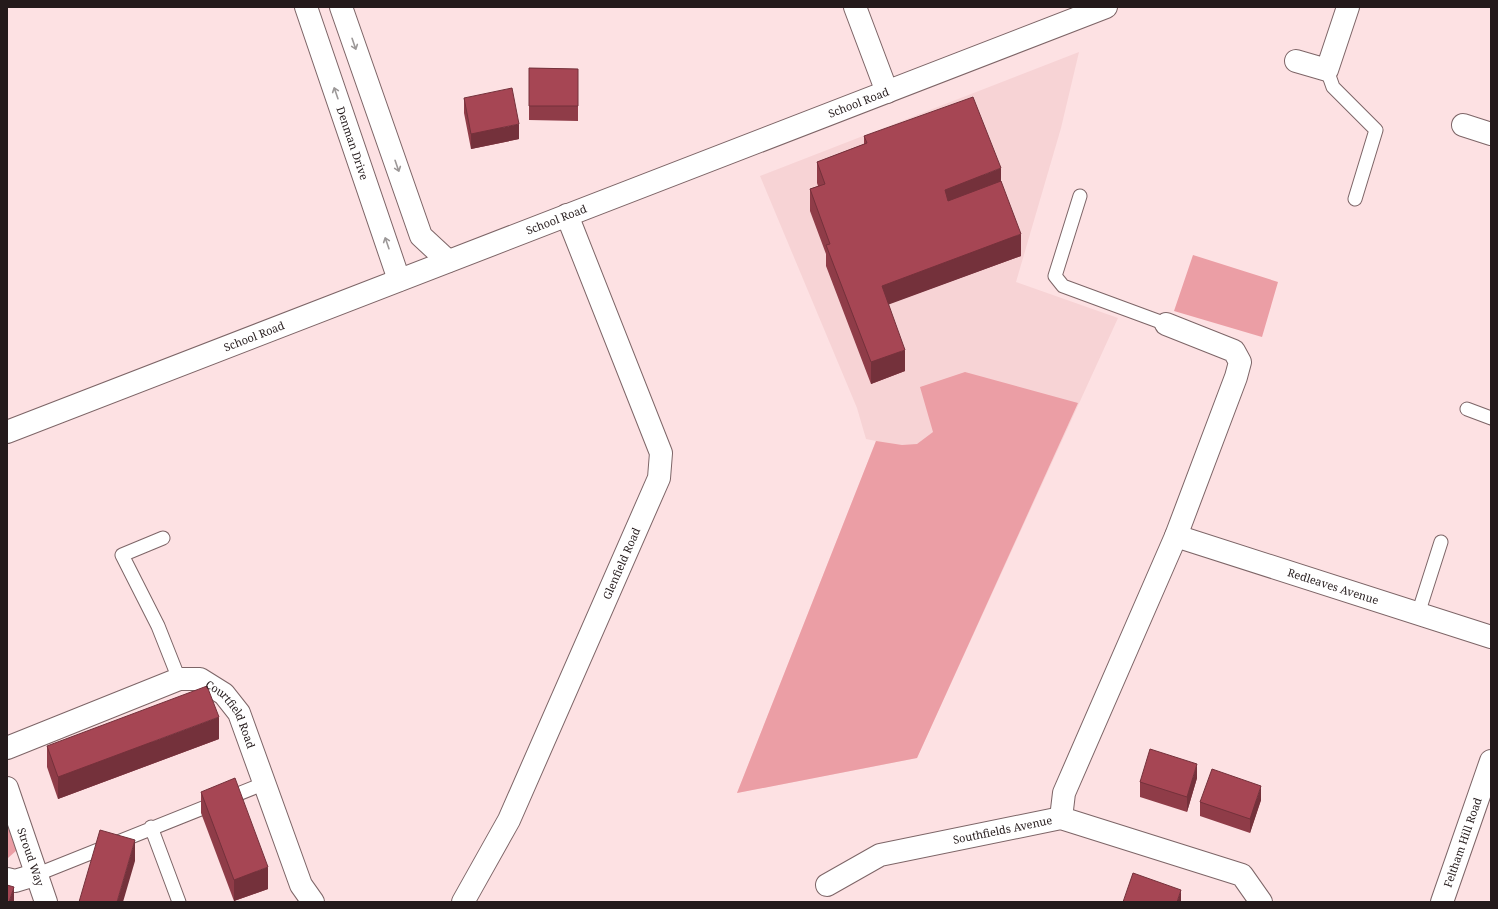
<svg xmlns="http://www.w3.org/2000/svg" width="1498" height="909" viewBox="0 0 1498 909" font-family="'Noto Serif',serif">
  <rect width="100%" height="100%" fill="#fde1e3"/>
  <path fill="#f7d3d5" d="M1079 52 1061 128 1016 282 1118 318 917 758 737 793 876 441 866 439 857 408 760 176Z"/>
  <path fill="#eb9ea5" d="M1193 255 1278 282 1262 337 1174 311Z
    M965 372 1078 403 917 758 737 793 876 441 902 445 917 444 933 432 920 387Z
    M7 822 17 850 8 858H7Z"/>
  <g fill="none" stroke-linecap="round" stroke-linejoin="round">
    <g stroke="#7d6567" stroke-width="15">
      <path id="service" d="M1327 70 1333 87 1376 130 1355 199
        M1080 196 1055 276 1063 286 1166 324
        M1467 409 1491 418
        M163 538 122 555 158 626 179 679
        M1418 614 1441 542
        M151 827 179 902
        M38 874 263 784"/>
    </g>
    <g stroke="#7d6567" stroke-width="24">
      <g id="minor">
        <path id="s1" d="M306 7 399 280"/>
        <path d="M341 7 421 236 448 261"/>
        <path d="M855 7 887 92"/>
        <path d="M1296 61 1327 70 1348 7"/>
        <path d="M1463 125 1491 134"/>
        <path id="s2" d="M1176 536 1491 637"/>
        <path id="s3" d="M7 748 179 679H200L224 694 239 713 301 885 313 902"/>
        <path id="s4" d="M7 788 46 902"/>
        <path d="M1061 818 1064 793 1176 536 1236 377 1240 362 1234 351 1166 324"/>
        <path d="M7 879 15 881 38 874"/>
        <path id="s5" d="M827 885 880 855 1061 818 1242 875 1261 902"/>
        <path id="s6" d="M463 902 509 820 659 478 661 453 567 215"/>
      </g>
    </g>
    <g stroke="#7d6567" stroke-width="24">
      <g id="tertiary">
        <path id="s7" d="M1442 902 1491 761"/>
      </g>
    </g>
    <g stroke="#7d6567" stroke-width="24">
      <g id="secondary">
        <path id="s8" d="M7 432 1106 7"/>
      </g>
    </g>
    <use href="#service" stroke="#fff" stroke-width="13"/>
    <use href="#minor" stroke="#fff" stroke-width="22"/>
    <use href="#tertiary" stroke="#fff" stroke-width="22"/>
    <use href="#secondary" stroke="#fff" stroke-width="22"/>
  </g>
  <path fill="#8f3c48" d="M529 68 578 69V121L529 120Z
    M464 98 519 139 471 149 464 113Z
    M864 136 1001 181 1021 256 888 304 905 371 871 384 826 266V254L810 211V189L818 186 817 183V162L864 144Z
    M219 739 58 799 47 767V746Z
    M1197 778 1187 812 1140 797V782Z
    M201 792 268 889 234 901 201 813Z
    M1261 800 1250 833 1200 816V802Z"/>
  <path fill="#74313b" d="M519 124V139L471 149V134Z
    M1001 168V189L945 212V190Z
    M1021 234V256L882 307V286Z
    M905 350V371L871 384V362Z
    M219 717V739L58 799V777Z
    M1197 764V778L1187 812V797Z
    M1261 786V800L1250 833V819Z
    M135 840V861L123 902H117Z
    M268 867V889L234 901V880Z
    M14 887V902H9Z
    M1181 890V902H1177Z"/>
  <path fill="#a64654" stroke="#74313b" d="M529 68 578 69V106H529Z
    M512 88 519 124 471 134 464 98Z
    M973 97 1001 168 945 190 948 201 1001 181 1021 234 882 286 905 350 871 362 826 245 830 244 810 189 825 184 817 162 867 143 864 136Z
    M207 686 219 717 58 777 47 746Z
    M1150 749 1197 764 1187 797 1140 782Z
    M1212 769 1261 786 1250 819 1200 802Z
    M235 778 268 867 234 880 201 792Z
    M100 830 135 840 117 902H79Z
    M1133 873 1181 890 1177 902H1123Z
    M7 885 14 887 9 902H7Z"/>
  <defs><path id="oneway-shaft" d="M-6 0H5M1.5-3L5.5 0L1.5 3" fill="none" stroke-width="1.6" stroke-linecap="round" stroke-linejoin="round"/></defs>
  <g stroke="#9c9898">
    <use href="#oneway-shaft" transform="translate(354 44) rotate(71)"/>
    <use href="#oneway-shaft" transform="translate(336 93) rotate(-109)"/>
    <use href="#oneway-shaft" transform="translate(397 166) rotate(71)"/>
    <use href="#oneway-shaft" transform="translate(387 243) rotate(-109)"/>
  </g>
  <g text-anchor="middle" stroke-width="4" stroke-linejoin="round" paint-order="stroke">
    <g font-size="11" fill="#241a1b" stroke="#fef3f4">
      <text dy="4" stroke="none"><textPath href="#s8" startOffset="913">School Road</textPath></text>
      <text dy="4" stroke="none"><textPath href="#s1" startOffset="144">Denman Drive</textPath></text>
      <text dy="4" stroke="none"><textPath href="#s8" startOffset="589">School Road</textPath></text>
      <text dy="4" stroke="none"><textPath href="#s8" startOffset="265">School Road</textPath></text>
      <text dy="4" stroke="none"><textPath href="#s6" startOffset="374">Glenfield Road</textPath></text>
      <text dy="4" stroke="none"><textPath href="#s2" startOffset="165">Redleaves Avenue</textPath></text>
      <text dy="4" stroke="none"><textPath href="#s3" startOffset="255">Courtfield Road</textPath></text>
      <text dy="4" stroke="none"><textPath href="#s5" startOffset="186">Southfields Avenue</textPath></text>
      <text dy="4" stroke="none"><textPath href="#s7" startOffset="63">Feltham Hill Road</textPath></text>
      <text dy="4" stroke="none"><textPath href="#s4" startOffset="73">Stroud Way</textPath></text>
    </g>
  </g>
  <rect width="1498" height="909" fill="none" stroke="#241a1b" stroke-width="16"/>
</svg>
